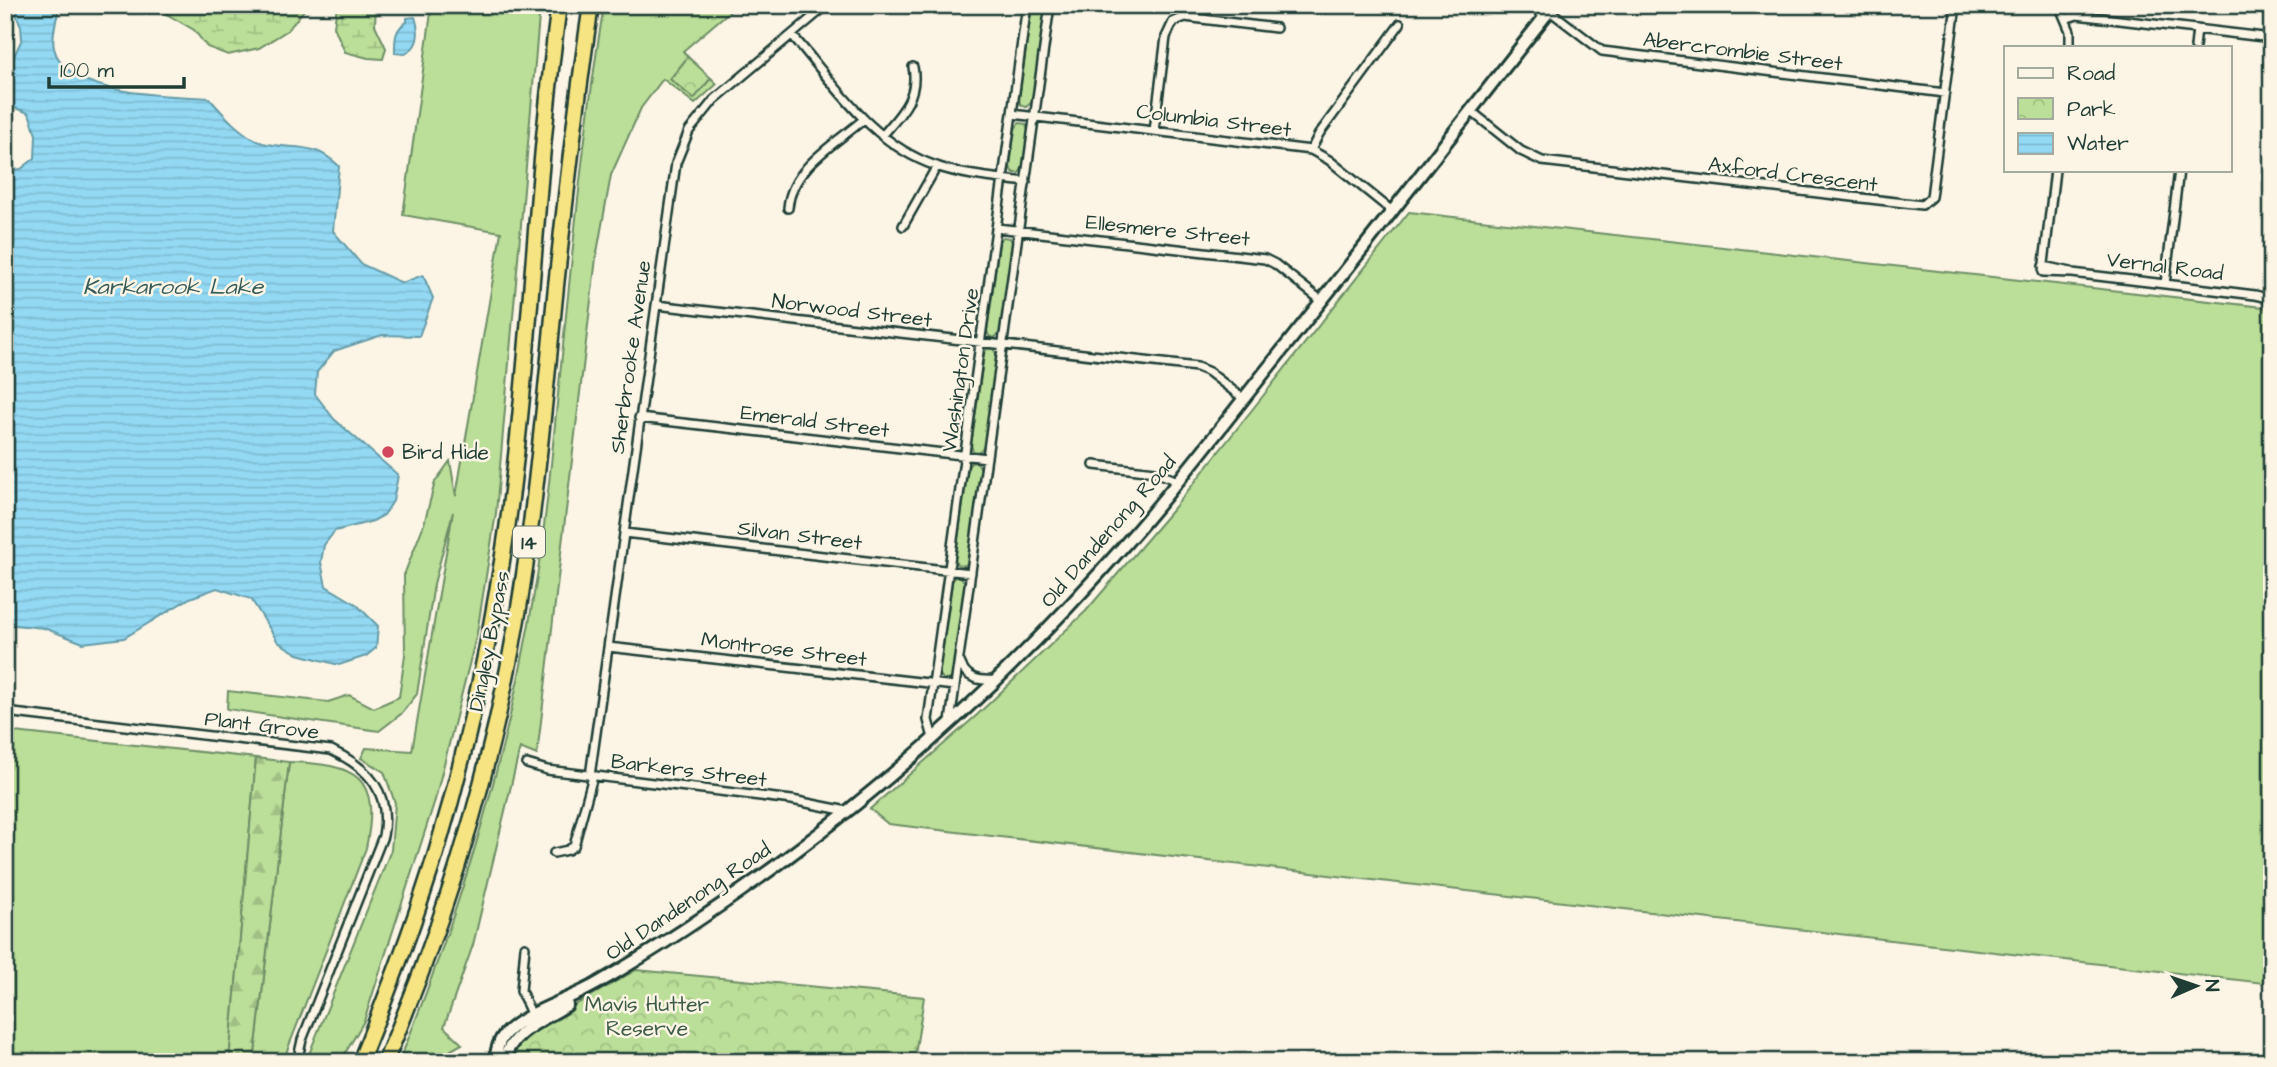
<svg xmlns="http://www.w3.org/2000/svg" width="2277" height="1067" viewBox="0 0 2277 1067" font-family="'Architects Daughter',sans-serif">
  <defs>
    <pattern id="forest-firs" width="22" height="20" patternUnits="userSpaceOnUse" patternTransform="scale(1.75)"><rect width="22" height="20" fill="#bbde98"/><path d="M5 1l3.5 6h-7zM16 11l3.5 6h-7z" fill="#a0bf84"/></pattern>
    <pattern id="wetland-marsh" width="20" height="14" patternUnits="userSpaceOnUse" patternTransform="scale(1.75)"><rect width="20" height="14" fill="#bbde98"/><path d="M1 5h8M5 5V1M11 12h8M15 12V8" fill="none" stroke="#a0bf84"/></pattern>
    <pattern id="park-crowns" width="20" height="18" patternUnits="userSpaceOnUse" patternTransform="scale(1.75)"><rect width="20" height="18" fill="#bbde98"/><path d="M2 6a3 3 0 1 1 6 0M12 15a3 3 0 1 1 6 0" fill="none" stroke="#a0bf84"/></pattern>
    <pattern id="water-rules" width="6" height="5" patternUnits="userSpaceOnUse" patternTransform="scale(1.75)"><rect width="6" height="5" fill="#93d9f4"/><path d="M0 2.5h6" fill="none" stroke="#7ebbd2"/></pattern>
  </defs>
  <rect width="100%" height="100%" fill="#fcf5e5"/>
  <filter id="ink" filterUnits="userSpaceOnUse"><feTurbulence type="fractalNoise" baseFrequency=".0143" numOctaves="2"/><feDisplacementMap in="SourceGraphic" scale="14" xChannelSelector="R" yChannelSelector="G"/><feConvolveMatrix kernelMatrix="1 2 1 2 8 2 1 2 1" color-interpolation-filters="sRGB"/></filter>
  <g filter="url(#ink)">
    <path fill="#bbde98" stroke="#6d8e66" stroke-width="2" d="M432 5H540L496 513 477 633 435 800 364 1021 340 1062H308V1057L315 1039 391 850 395 803 384 772 361 758 366 748 412 751 453 512 434 584 417 694 401 714 379 731 227 709 228 691 328 702 349 695 374 708 399 697 405 655 404 575 424 524 435 482 450 461 456 496 501 232 403 215Z
      M604 5H737L683 51 688 57 670 79 694 98 711 78 717 84 695 104 663 79 641 108 611 175 596 258 537 755 520 748 473 945 444 1027 462 1044 451 1050 456 1062H399C462 907 510 747 536 582 546 523 551 464 557 404 571 271 582 137 604 5Z
      M1032 5H1046L1032 102 1026 107 1020 104 1019 99Z
      M1019 123 1026 124C1031 135 1027 163 1019 173H1014L1011 170 1010 165 1015 129Z
      M1409 212 2272 308 2268 357 2272 363V984L888 824 870 809 977 715 1086 611 1174 508Z
      M1003 237 1010 238 1013 244 1000 333 994 338 989 336 987 331 999 242Z
      M987 349H993L997 355 984 447 978 452 973 451 971 445 984 354Z
      M977 462 981 469 969 559 967 564 962 566 957 565 955 559 968 467 971 463Z
      M960 576 966 584 953 673 951 679 944 680 939 674 952 582 955 577Z
      M5 731 256 758 230 1051 212 1062H5Z
      M289 762C357 764 381 776 366 848L285 1056V1062H254Z"/>
    <path fill="url(#forest-firs)" stroke="#6d8e66" stroke-width="2" d="M256 758 289 762 254 1062H231L230 1051Z"/>
    <path fill="url(#wetland-marsh)" stroke="#6d8e66" stroke-width="2" d="M156 5H308L288 30 259 48 228 55 207 47 194 30 165 13Z
      M337 5H376L375 25 386 48 383 59 368 58 345 52 334 27Z"/>
    <path fill="url(#park-crowns)" stroke="#6d8e66" stroke-width="2" d="M688 57 711 78 694 99 670 79Z
      M636 970 924 997 914 1062H515L518 1038Z"/>
    <path fill="url(#water-rules)" stroke="#659ba7" stroke-width="2" d="M12 5H60C57 17 51 36 54 48 65 97 169 95 209 98 222 113 243 137 263 143 294 151 312 140 339 166L333 231 361 264 402 283 423 275 433 298 419 336 382 335 334 351 317 372 315 394 334 419 398 475 393 501 384 515 373 521 335 531 324 545 321 562 326 586 356 604 378 626 376 648 366 656 339 665 298 654 278 642 251 599 217 588 190 598 124 638 83 643 44 628 5 624V171L21 169 35 158 36 135 29 113 15 108 8 102 5 75 22 39 21 26Z
      M415 17C420 32 420 46 405 54L395 53C395 40 394 29 407 22V18Z"/>
    <g fill="none" stroke-linecap="round" stroke-linejoin="round">
      <g stroke="#1f3d34" stroke-width="12">
        <path id="street" d="M1530 5 1545 17
          M2059 5 2070 31V47
          M1550 11 1602 51 1945 93
          M2065 19 2077 15 2272 38
          M792 35C835 84 871 144 936 166 965 176 996 178 1026 182
          M2195 47 2197 29
          M1471 111 1521 151 1542 161 1922 205 1931 197 1956 5
          M1012 114 1311 150 1329 160 1392 211
          M1154 131 1166 37 1173 22 1185 17 1276 28
          M882 136C900 115 919 97 913 67
          M1311 150 1319 134 1400 24
          M2055 170 2043 272 2072 273 2165 284 2255 295 2272 299
          M788 208C791 168 835 144 863 120
          M903 226 937 166
          M997 228 1265 259 1275 264 1322 301
          M2043 266 2071 272
          M2165 284 2179 170
          M656 305 1197 367 1209 372 1244 399
          M639 418 987 458
          M1094 465 1155 472 1178 481
          M624 533 971 573
          M608 647 955 686
          M960 662C966 679 979 681 995 680
          M5 712 331 750C369 768 391 792 383 836L302 1040 297 1062
          M950 722 1050 5
          M933 738 928 720 1027 5
          M527 764 547 770 792 800 847 811
          M590 776 676 163 689 131 714 100 827 5
          M554 853 568 850 574 846 593 776
          M525 947 521 991 532 1016"/>
      </g>
      <g stroke="#1f3d34" stroke-width="16">
        <path id="secondary" d="M495 1062C496 1052 498 1041 505 1034 525 1012 572 999 598 983 664 945 727 902 788 857 912 765 1026 658 1128 541 1180 482 1227 419 1276 358 1370 241 1461 122 1554 5
          M504 1062C509 1032 544 1020 567 1005"/>
      </g>
      <g stroke="#1f3d34" stroke-width="19">
        <path id="highway" d="M360 1062C388 993 414 924 436 853 468 747 491 638 507 529 531 356 535 179 559 5
          M385 1062C453 904 503 731 526 561 539 470 547 377 556 286 566 192 577 98 591 5"/>
      </g>
      <use href="#street" stroke="#fcf5e5" stroke-width="7"/>
      <use href="#secondary" stroke="#fcf5e5" stroke-width="10"/>
      <use href="#highway" stroke="#f6e381" stroke-width="14"/>
    </g>
  </g>
  <circle fill="#d1495b" stroke="#fcf5e5" stroke-width="2.5" cx="388" cy="452" r="7"/>
  <g text-anchor="middle" stroke-width="5" stroke-linejoin="round" paint-order="stroke">
    <rect fill="#fcf5e5" stroke="#617469" stroke-width="2" x="513" y="526.5" width="32" height="31" rx="5"/>
    <g font-size="19" font-weight="bold" fill="#1f3d34">
      <text x="529" y="549">14</text>
    </g>
    <g font-size="21" fill="#1f3d34" stroke="#fcf5e5">
      <text transform="translate(1743 51) rotate(7)" y="7">Abercrombie Street</text>
      <text transform="translate(1214 120) rotate(7)" y="7">Columbia Street</text>
      <text transform="translate(1793 174) rotate(7)" y="7">Axford Crescent</text>
      <text transform="translate(1168 230) rotate(6)" y="7">Ellesmere Street</text>
      <text transform="translate(2165 266) rotate(7)" y="7">Vernal Road</text>
      <text transform="translate(852 310) rotate(7)" y="7">Norwood Street</text>
      <text transform="translate(630 357) rotate(-82)" y="7">Sherbrooke Avenue</text>
      <text transform="translate(960 370) rotate(-82)" y="7">Washington Drive</text>
      <text transform="translate(815 421) rotate(7)" y="7">Emerald Street</text>
      <text transform="translate(1108 531) rotate(-49)" y="7">Old Dandenong Road</text>
      <text transform="translate(800 535) rotate(7)" y="7">Silvan Street</text>
      <text transform="translate(489 641) rotate(-79)" y="7">Dingley Bypass</text>
      <text transform="translate(784 649) rotate(7)" y="7">Montrose Street</text>
      <text transform="translate(262 725) rotate(7)" y="7">Plant Grove</text>
      <text transform="translate(689 770) rotate(7)" y="7">Barkers Street</text>
      <text transform="translate(688 901) rotate(-34)" y="7">Old Dandenong Road</text>
    </g>
    <g font-size="21" fill="#1f3d34" stroke="#fcf5e5" text-anchor="start">
      <text x="402" y="459">Bird Hide</text>
    </g>
    <g font-size="21" fill="#3e5d48" stroke="#fcf5e5">
      <text x="647" y="1011">Mavis Hutter<tspan x="647" dy="24">Reserve</tspan></text>
    </g>
    <g font-size="23" font-style="italic" fill="#365c5a" stroke="#fcf5e5">
      <text x="173" y="294">Karkarook Lake</text>
    </g>
  </g>
  <rect width="2277" height="1067" fill="none" stroke="#fcf5e5" stroke-width="28"/>
  <rect x="14" y="14" width="2249" height="1039" fill="none" stroke="#1f3d34" stroke-width="2.5" filter="url(#ink)"/>
  <rect x="2004" y="46" width="228" height="126" fill="#fcf5e5" stroke="#a4ab9e" stroke-width="2"/>
  <rect x="2018" y="68" width="35" height="10" fill="#fcf5e5" stroke="#a4ab9e" stroke-width="2"/>
  <text x="2067" y="80" font-size="21" fill="#1f3d34">Road</text>
  <rect x="2018" y="98" width="35" height="21" fill="url(#park-crowns)" stroke="#a4ab9e" stroke-width="2"/>
  <text x="2067" y="116" font-size="21" fill="#1f3d34">Park</text>
  <rect x="2018" y="133" width="35" height="21" fill="url(#water-rules)" stroke="#a4ab9e" stroke-width="2"/>
  <text x="2067" y="150" font-size="21" fill="#1f3d34">Water</text>
  <g transform="translate(2196 986) rotate(88)" stroke="#fcf5e5" stroke-width="5" paint-order="stroke">
  <path d="M0-5L12 26L0 18L-12 26Z" fill="#1f3d34"/>
  <text y="-10" font-size="19" font-weight="bold" text-anchor="middle" fill="#1f3d34">N</text>
  </g>
  <path d="M49 77v10h135v-10" fill="none" stroke="#1f3d34" stroke-width="3.5"/>
  <text x="60" y="77" font-size="21" fill="#1f3d34" stroke="#fcf5e5" stroke-width="5" paint-order="stroke">100 m</text>
</svg>
